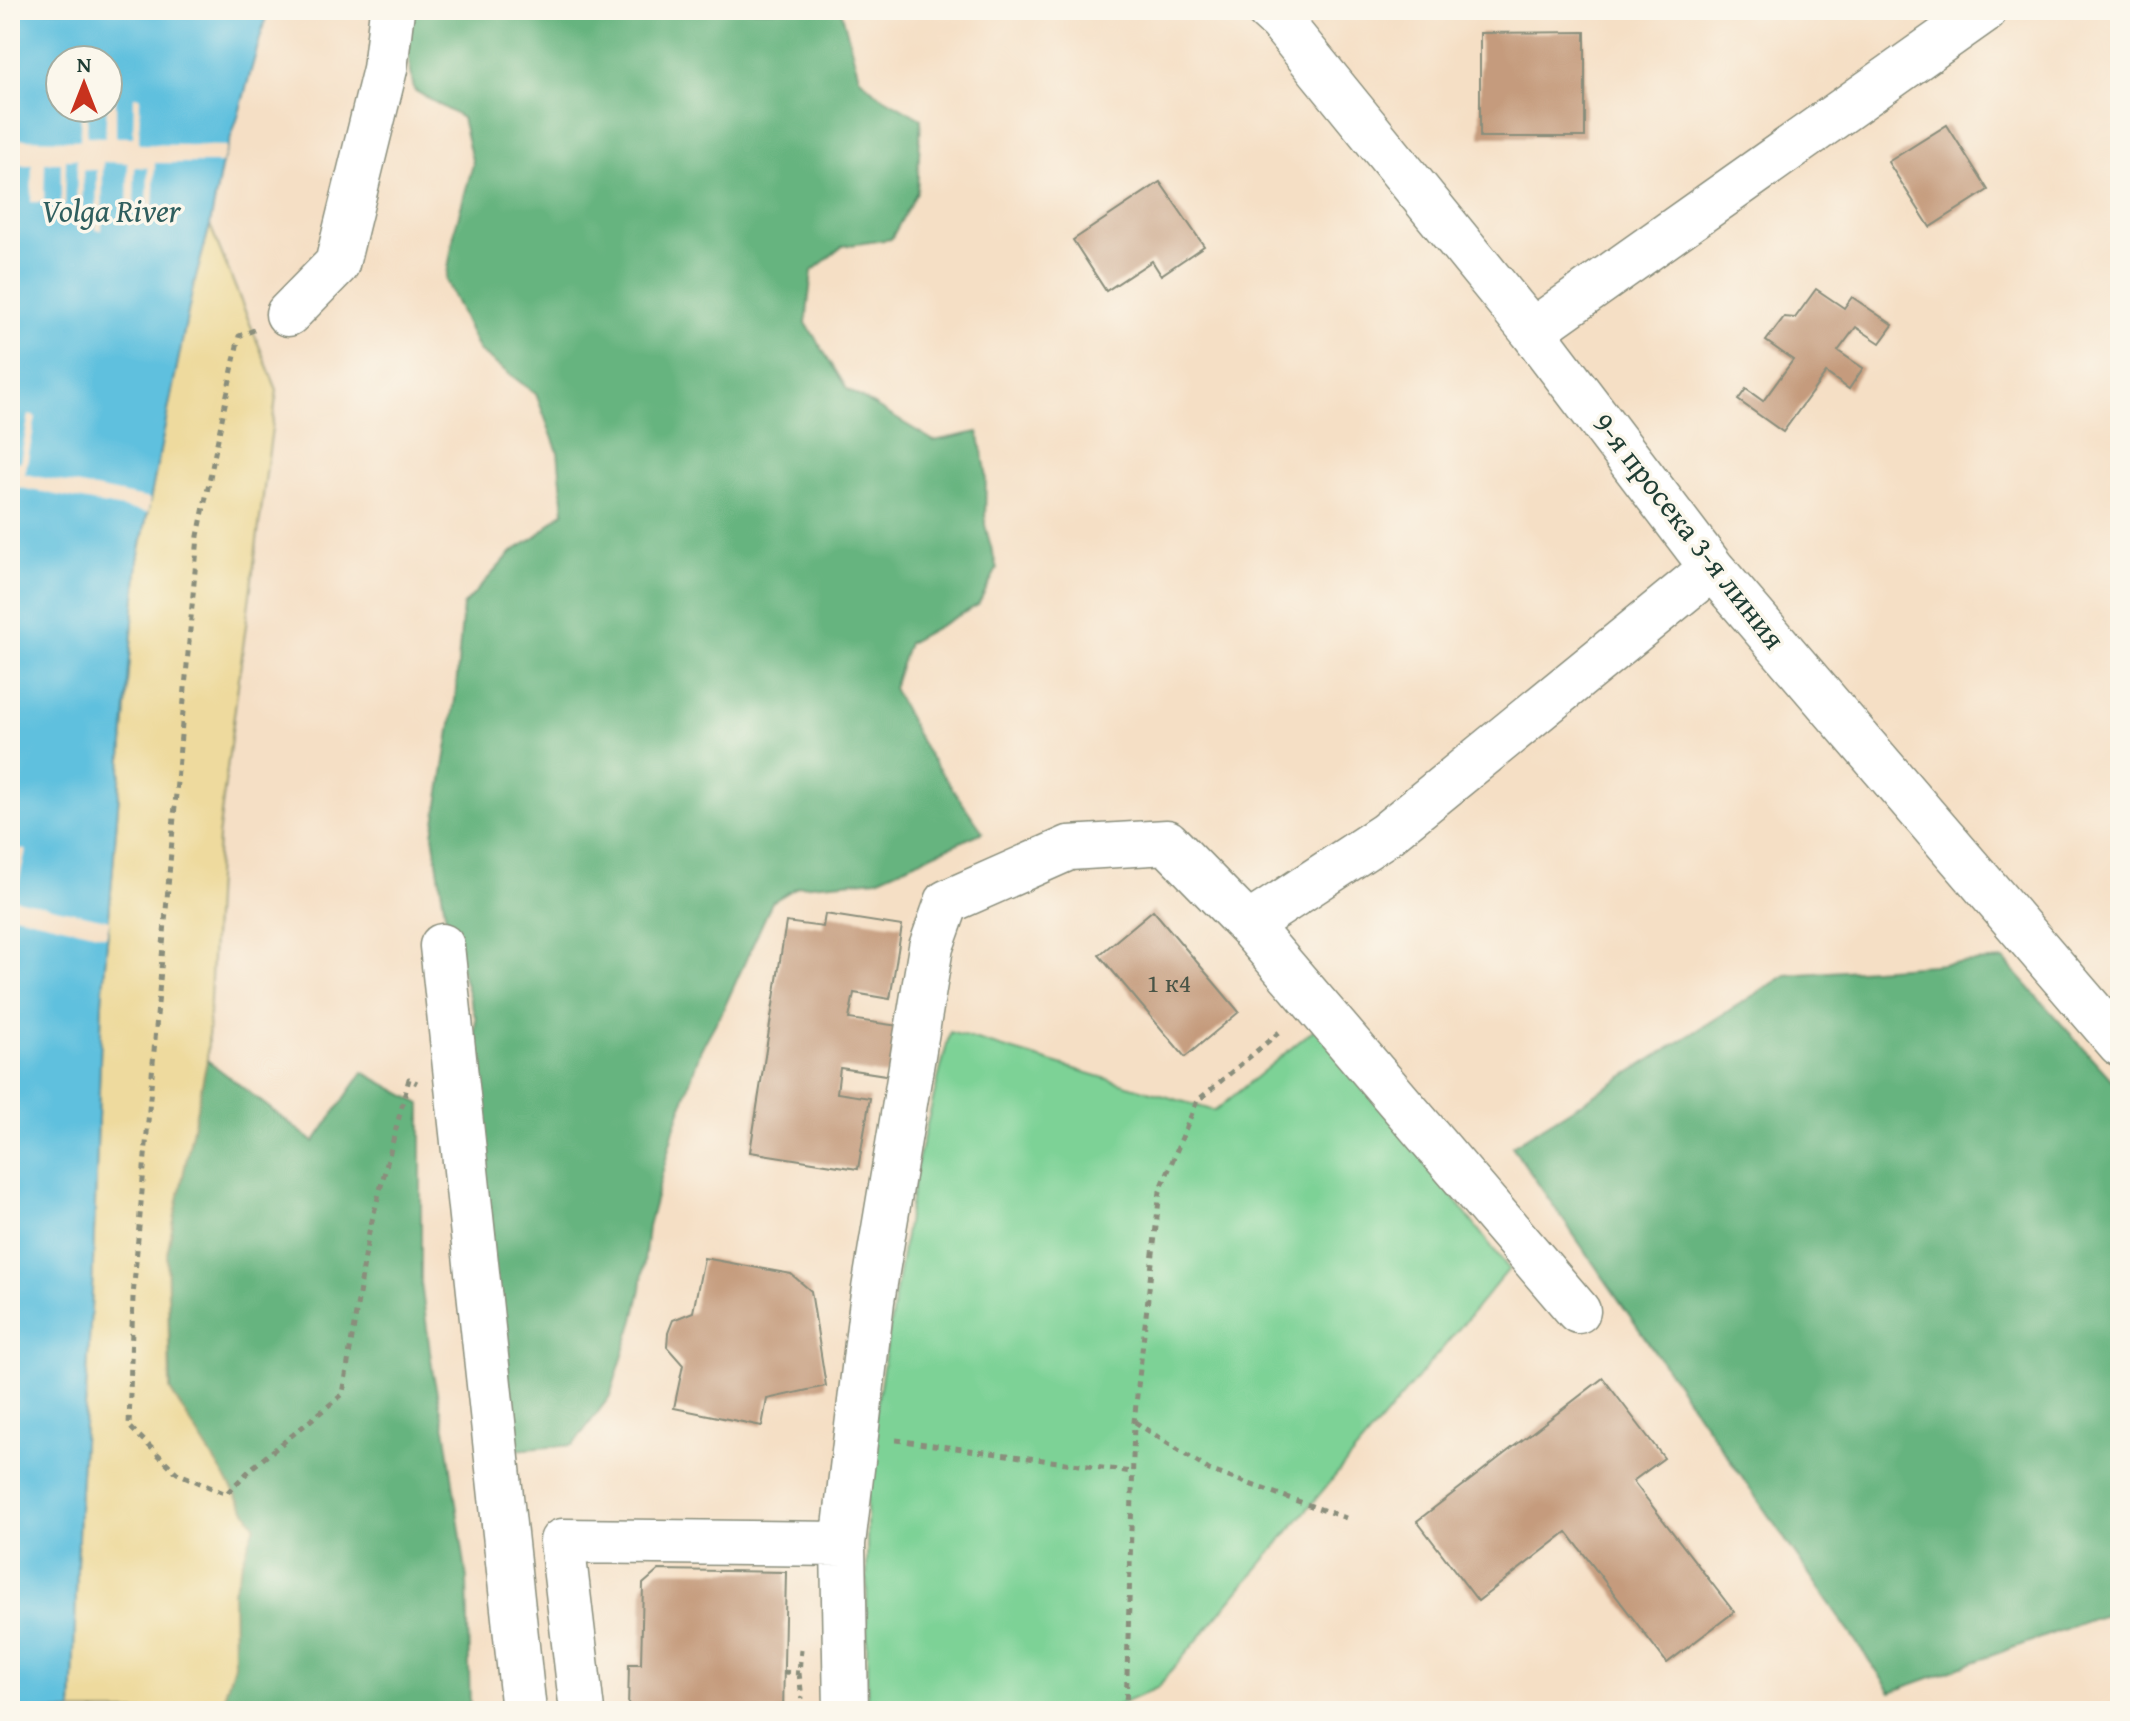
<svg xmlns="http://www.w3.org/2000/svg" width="2130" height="1721" viewBox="0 0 2130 1721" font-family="'Gentium Book Plus',serif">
  <rect width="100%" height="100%" fill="#fbf7ec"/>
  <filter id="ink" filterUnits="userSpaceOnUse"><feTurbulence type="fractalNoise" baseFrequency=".0125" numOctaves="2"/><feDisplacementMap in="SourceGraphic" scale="16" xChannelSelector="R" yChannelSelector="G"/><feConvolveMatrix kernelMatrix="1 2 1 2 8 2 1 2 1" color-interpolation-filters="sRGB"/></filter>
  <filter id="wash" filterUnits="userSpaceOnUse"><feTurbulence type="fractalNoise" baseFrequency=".006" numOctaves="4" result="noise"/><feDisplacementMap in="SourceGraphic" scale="32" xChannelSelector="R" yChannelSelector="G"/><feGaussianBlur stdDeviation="1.8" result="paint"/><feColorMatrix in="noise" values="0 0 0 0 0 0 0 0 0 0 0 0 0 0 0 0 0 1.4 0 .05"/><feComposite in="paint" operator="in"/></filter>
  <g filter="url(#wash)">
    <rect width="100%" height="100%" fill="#f5dfc5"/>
    <path fill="#7dd296" stroke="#4e8865" stroke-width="2" d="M1318 1026 1509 1269 1157 1688 1105 1711H867V1464L917 1164 950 1032 1215 1111Z"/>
    <path fill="#66b47f" stroke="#42785a" stroke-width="2" d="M418 10H841L859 77 876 93 921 119 917 192 891 239 843 246 812 271 806 323 847 389 934 441 978 432 986 470 985 525 997 569 978 605 908 643 893 688 924 748 983 832 877 879 799 886 772 902 724 1008 701 1049 674 1129 648 1227 641 1289 634 1320 610 1396 573 1445 514 1450 470 1082 476 1019 446 919 433 835 455 700 463 606 512 552 536 537 564 511 558 452 536 394 479 351 446 280 455 229 473 164 462 118 414 90 403 26Z
      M2004 960 2120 1089V1611L2095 1618 1891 1692 1512 1146 1786 975Z
      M207 1060 314 1142 363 1072 421 1104V1283L433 1374 446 1434 467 1579 470 1711H220L234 1664 233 1591 241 1565 171 1390 167 1253Z"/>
    <path fill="#eeda9e" stroke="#868c69" stroke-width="2" d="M210 225 277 390 218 837 207 1060 167 1253 170 1390 255 1525 233 1591 234 1664 220 1711H72L79 1509 92 1292 102 1003 138 560 192 292Z"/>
    <path fill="#5fc0de" stroke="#3f7e89" stroke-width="2" fill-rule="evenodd" d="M10 10H268L238 117 222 163 210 225 192 292 138 560 102 1003 92 1292 79 1509 72 1711H10ZM60 60H108V108H60Z"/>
    <path fill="#f5dfc5" d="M108 87H116V137H133L134 96 140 97 139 144 227 146 222 163H155L153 210H147L148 168 135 167 134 211H127L128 163 103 162 102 230H96L97 170H83L82 228H76L77 159H66L65 205H61V163H45L44 202H31L32 165H17L16 198H11L13 139 80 140 81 108H88L87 136 105 137Z
      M29 415 36 417 25 474 150 499 148 513 10 486V460L20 462Z
      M19 848 26 850 15 899 110 920 106 936 14 915 10 932V889Z"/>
    <g id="blocks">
      <path fill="#c59b7d" d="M1585 32V137H1480V33Z
        M1947 125 1988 190 1930 227 1888 162Z
        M1160 182 1204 246 1161 275 1152 261 1106 291 1073 240Z
        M1816 289 1844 308 1852 297 1893 325 1880 343 1856 327 1838 351 1863 368 1849 389 1826 373 1783 432 1738 400 1746 389 1763 401 1793 360 1766 341 1784 317 1795 318Z
        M1153 910 1239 1012 1185 1057 1099 955Z
        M825 914 902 926 890 999 854 993 849 1019 899 1026 892 1076 840 1068 837 1093 870 1098 858 1169 750 1152 786 922 823 927Z
        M704 1258 791 1274 811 1291 826 1386 767 1399 762 1426 674 1408 683 1365 667 1347 668 1333 673 1320 693 1312Z
        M1603 1378 1664 1458 1633 1481 1734 1612 1667 1663 1567 1532 1478 1601 1417 1521Z
        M659 1570 786 1572 783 1711H628L629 1664H641L643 1584Z"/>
    </g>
  </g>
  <g filter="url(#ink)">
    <use href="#blocks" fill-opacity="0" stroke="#8a8e7c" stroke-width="2"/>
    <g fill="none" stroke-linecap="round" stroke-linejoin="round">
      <g stroke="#8a8e7c" stroke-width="47">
        <path id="minor" d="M1268 10 1280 21 1532 331 1712 568 2120 1044
          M288 314 337 264 385 69 392 10
          M1532 331 1985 10
          M1248 925 1385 835 1712 568
          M442 946 524 1711
          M582 1711 562 1541 843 1544
          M846 1711 843 1544 872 1301 931 947 947 902 1069 848 1167 842 1248 925 1578 1311"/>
      </g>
      <path stroke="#8a8e7c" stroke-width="5" stroke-dasharray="6 6" stroke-linecap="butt" d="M254 330 239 336 198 536 133 1297 129 1426 177 1473 226 1494 253 1467 343 1394 369 1232 409 1079 417 1083
        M1135 1422 1209 1470 1346 1518
        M896 1440 1132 1472
        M801 1649 799 1673 802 1699
        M783 1672 799 1673
        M1126 1711 1134 1422 1160 1191 1197 1101 1283 1029"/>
      <use href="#minor" stroke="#fff" stroke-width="44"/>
    </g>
  </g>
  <g text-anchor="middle" stroke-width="7" stroke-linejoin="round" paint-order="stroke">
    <g font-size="26" fill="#485446">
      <text x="1169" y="992">1 к4</text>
    </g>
    <g font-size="30" fill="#1f3d34" stroke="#fbf7ec">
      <text transform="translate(1689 531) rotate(52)" y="10">9-я просека 3-я линия</text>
    </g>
    <g font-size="32" font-style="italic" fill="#2f5e5e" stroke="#fbf7ec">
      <text x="111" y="222">Volga River</text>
    </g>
  </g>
  <rect width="2130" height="1721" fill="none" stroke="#fbf7ec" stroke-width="40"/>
  <g transform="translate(84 84)"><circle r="38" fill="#fbf7ec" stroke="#a3ada2" stroke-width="2"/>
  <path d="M0-6L14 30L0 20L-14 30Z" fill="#c8321e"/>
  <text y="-12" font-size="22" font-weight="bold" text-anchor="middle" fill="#1f3d34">N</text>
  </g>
</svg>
